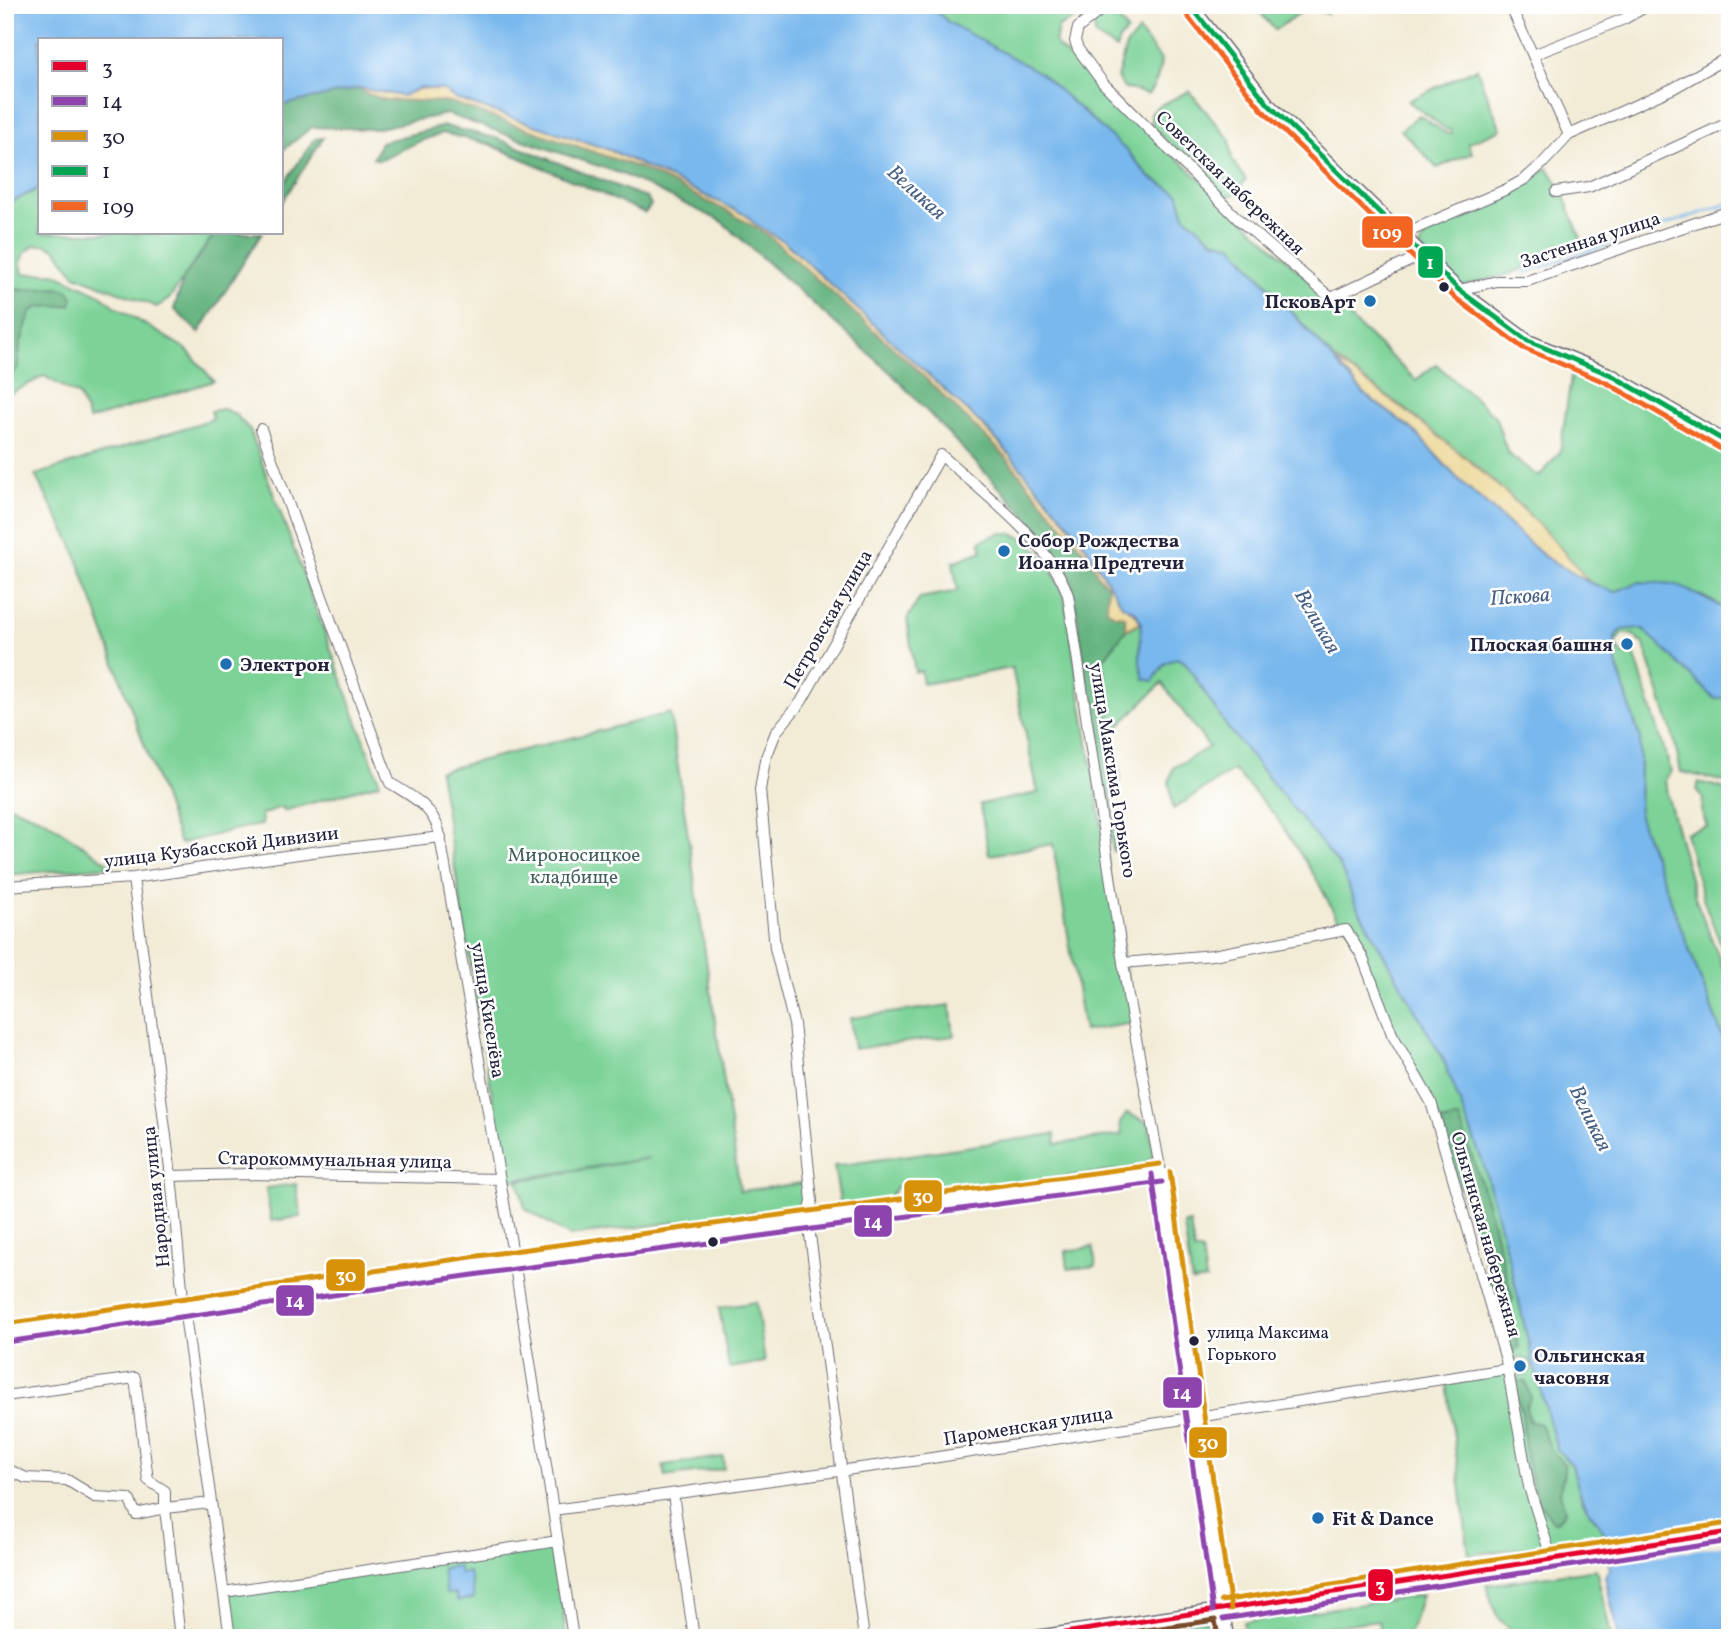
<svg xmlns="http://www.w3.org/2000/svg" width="1735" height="1643" viewBox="0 0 1735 1643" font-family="Vollkorn,serif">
  <rect width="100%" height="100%" fill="#fff"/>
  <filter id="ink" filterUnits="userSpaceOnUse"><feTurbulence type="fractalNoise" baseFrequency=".0143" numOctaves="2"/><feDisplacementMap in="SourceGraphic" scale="14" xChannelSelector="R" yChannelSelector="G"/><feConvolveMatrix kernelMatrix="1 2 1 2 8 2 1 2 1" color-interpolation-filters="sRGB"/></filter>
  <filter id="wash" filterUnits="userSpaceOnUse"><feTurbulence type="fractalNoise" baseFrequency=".00686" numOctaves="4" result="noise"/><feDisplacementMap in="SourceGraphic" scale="28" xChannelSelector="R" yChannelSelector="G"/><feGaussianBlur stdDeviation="1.57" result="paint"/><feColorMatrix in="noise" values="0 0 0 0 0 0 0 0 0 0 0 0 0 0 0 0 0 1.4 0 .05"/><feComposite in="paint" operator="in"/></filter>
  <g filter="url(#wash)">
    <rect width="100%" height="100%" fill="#f2ebd6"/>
    <path fill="#7cd297" stroke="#4f7a69" stroke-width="2" d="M929 5H1098L1099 7 1058 27 1055 44 1416 380 1436 364 1495 416 1508 454 1539 477 1560 452 1573 364C1632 389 1678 417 1730 454V611L1702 596 1640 582 1615 592 1590 583 1524 509 1505 492 1404 408 1334 359 1232 245 1213 240 1184 215 1179 194 1150 177 1128 152 948 22Z
      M1259 5H1329L1327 14 1310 6 1275 30 1256 8Z
      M1112 10 1127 31 1119 40 1116 49 1095 36 1094 22Z
      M1139 31 1161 60C1160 73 1157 84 1148 94L1124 88 1117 78 1126 46Z
      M1477 68 1485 91 1501 129 1468 143 1472 153 1437 168 1401 130 1419 115 1447 134 1452 133 1450 129 1447 130 1408 101Z
      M1189 91 1230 140 1232 160 1246 180 1233 195 1226 196 1152 127 1151 114 1157 107Z
      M1548 168 1561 189 1584 246 1509 274 1460 287 1419 247 1431 226 1495 202Z
      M40 188V233H215L169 299 157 307 75 275 56 249 47 245H34L25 253 21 263 23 274 54 273 99 294 119 309 186 349 214 381 89 420 79 396 44 376 5 396V205Z
      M223 409 234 413 250 430 380 783 284 811 283 807 272 810 271 812 261 814 262 825 241 828 180 844 72 544 35 475 213 419 211 411Z
      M1000 533C1035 532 1051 568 1064 595L1134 1023 1084 1031 1053 844 989 855 980 804 1038 793 1012 668 923 684 921 671 915 672 907 619 920 598 958 591 953 562 982 551 980 541Z
      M1141 622 1140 663 1153 680 1165 663 1177 657 1185 662 1227 727 1340 866 1355 903 1444 1061 1484 1166 1515 1284 1532 1358 1557 1449 1572 1465 1582 1500 1607 1537 1469 1555 1447 1383 1507 1374 1517 1377 1526 1375 1532 1368 1530 1361 1523 1358 1509 1360 1511 1320 1508 1306 1513 1299 1483 1189 1459 1119 1441 1122 1395 1033 1349 929 1337 918 1316 878 1274 814 1234 770 1173 809 1169 782 1173 768 1209 747 1162 683 1119 726 1113 727 1102 661 1126 630Z
      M1626 628 1643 629 1719 696 1726 697 1730 703V783L1681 772 1674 739 1643 642H1639C1635 634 1629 632 1621 635L1616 642 1615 636 1621 630Z
      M1615 646 1624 655 1634 653 1671 771 1665 780 1667 794 1696 900 1730 985V1057L1639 817 1640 739 1616 662Z
      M670 713 740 1191 804 1183 803 1206 569 1236 525 1208 518 1181 650 1158 506 1181 439 771Z
      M1699 782 1730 790V968L1703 899 1685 833 1707 826 1702 812 1703 799 1696 790Z
      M5 804 45 820 113 866 5 875Z
      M950 1005 954 1036 854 1049 850 1018Z
      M1127 1113 1149 1123 1154 1155 1142 1167 926 1196 913 1185 896 1187 888 1201 841 1207 834 1166 1055 1134 1056 1144 1122 1135 1120 1123Z
      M296 1184 301 1217 271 1221 266 1188Z
      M1190 1223 1194 1251H1202L1206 1280 1192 1282 1184 1224Z
      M1093 1247 1096 1266 1068 1269 1066 1251Z
      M756 1302 765 1362 729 1368 719 1308Z
      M723 1457 724 1469 665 1477 663 1465Z
      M556 1543 566 1638H234L229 1593Z
      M1596 1569 1612 1638H1518L1497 1616 1486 1585Z
      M1422 1595 1408 1638H1381L1378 1620 1246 1638 1243 1622Z
      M1198 1619 1214 1624 1216 1638 1077 1636Z"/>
    <path fill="#65b480" stroke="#446b5e" stroke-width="2" d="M360 88 366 93 387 100 450 102 640 168 727 211 768 235 909 362 1004 455 1091 560 1098 576 1108 586V601L1125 616 1126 630 1102 661 1121 780 1111 794 1118 849 1113 851 1072 583 1061 559 1043 534 892 374 721 221 622 174 447 114 373 129 312 127 282 151V105Z
      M444 126 496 138 647 198 651 205 645 213 489 144 443 133 420 141 379 160 373 158 381 142Z
      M323 138 282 202V186L315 139Z
      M215 233H262L199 333 174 309 184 277Z
      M58 288 67 290 73 297 71 305 39 307 31 311 20 345 18 368 5 380V290Z
      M1459 1118 1483 1189 1513 1299 1508 1306 1519 1347 1508 1355 1482 1252 1452 1166 1441 1122Z
      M1517 1381H1525L1531 1398 1526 1407 1529 1421 1540 1424 1552 1452 1564 1464V1472L1560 1492 1565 1512 1557 1521 1552 1520 1537 1499 1526 1459 1522 1412 1517 1401 1514 1384Z"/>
    <path fill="#eeda9e" stroke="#887e6c" stroke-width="2" d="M360 88 402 96 420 88 443 90 456 99 610 150 747 215 754 223 786 243C905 354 1037 458 1120 600 1126 610 1134 609 1141 622L1126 630 1125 616 1114 615 1107 609 1108 586 1098 576 1091 560 1004 455 909 362 768 235 727 211 640 168 450 102 386 100 366 93Z
      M1334 359C1426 424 1520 493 1590 583L1545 557 1456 477 1412 429 1365 395Z"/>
    <path fill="#79b8ed" stroke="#4e6d94" stroke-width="2" d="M5 5H929L948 22 1040 73 1128 152 1149 177 1179 194 1184 215 1213 240 1232 245 1365 395 1412 429 1456 477 1545 557 1590 583 1615 592 1639 582 1675 584 1730 611V703L1725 697 1715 699 1643 629C1630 629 1624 626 1615 636L1616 663 1640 739 1639 817 1730 1057V1638H1619L1605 1576 1610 1570 1607 1537 1582 1499 1572 1465 1557 1449 1532 1358 1515 1284 1484 1166 1444 1061 1355 903 1340 866 1227 727 1185 662 1177 658 1165 663 1153 681 1144 679 1140 663 1141 623 1136 612 1122 605 1081 538 990 432 786 243 754 223 746 215 610 150 456 99 443 90 420 88 402 96 360 88 282 105V40H40V188L5 205Z
      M458 1566 460 1574 469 1572 474 1599 457 1601 455 1593 446 1594 442 1568Z"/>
    <path fill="#f2ebd6" d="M1730 1521V1544L1606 1564 1603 1539Z"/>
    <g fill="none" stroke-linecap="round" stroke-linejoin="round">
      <path stroke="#79b8ed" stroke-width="2.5" d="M1524 273 1730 203"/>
    </g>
  </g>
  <g filter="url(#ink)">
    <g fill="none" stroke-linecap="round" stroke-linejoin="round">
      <g stroke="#6b6871" stroke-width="12">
        <path id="minor" d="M1107 5 1078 28 1075 41 1078 49 1103 83 1238 219 1331 298 1422 255
          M1510 5 1569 135
          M1533 55 1624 19 1649 5
          M1556 192 1589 187 1730 122
          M1401 235 1507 189 1525 179 1542 164 1569 135 1674 88 1730 56
          M1459 290 1497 281H1527L1730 211
          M261 429 390 783C411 796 432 806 439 831L514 1260 573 1638
          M133 878 171 1176 184 1308 230 1638
          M5 886 133 878 312 852 441 837
          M1123 963 1213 955 1346 930 1362 956 1392 1034 1431 1102 1506 1360 1529 1487 1553 1563
          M171 1176 248 1174 499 1179
          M5 1396 135 1378 148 1480 165 1491V1508L136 1514 129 1499 95 1497 67 1480 26 1478 5 1468
          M673 1494 694 1638
          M553 1510 919 1460 1507 1369
          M224 1592 558 1541
          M180 1638 165 1508 211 1503
          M864 1638 808 1220 812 1201 794 1024 775 948 760 790 765 760 776 732 801 702 941 455C981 491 1051 543 1068 595L1128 996 1161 1173"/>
      </g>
      <g stroke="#6b6871" stroke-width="15">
        <path id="major" d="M1190 5 1268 104 1459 290 1528 341 1611 375 1730 444
          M5 1333 514 1260 1161 1173 1227 1638
          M1029 1638 1487 1571"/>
      </g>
      <use href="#minor" stroke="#fff" stroke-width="10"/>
      <use href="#major" stroke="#fff" stroke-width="12"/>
      <g stroke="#6b6871" stroke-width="15" stroke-linecap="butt">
        <path id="major-bridge" d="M1487 1571 1730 1532"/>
      </g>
      <use href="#major-bridge" stroke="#fff" stroke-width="12"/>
      <g stroke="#fff" stroke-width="10">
        <path id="bus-1" d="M1031 1638 1730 1532"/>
      </g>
      <g stroke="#fff" stroke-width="10">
        <path id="bus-2" d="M1152 1174 1213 1611
          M6 1342 515 1269 1162 1182
          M1223 1619 1730 1541"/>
      </g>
      <g stroke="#fff" stroke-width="10">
        <path id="bus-3" d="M1170 1172 1231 1609
          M5 1324 513 1251 1160 1164
          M1221 1601 1729 1523"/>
      </g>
      <g stroke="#fff" stroke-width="10">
        <path id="bus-4" d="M1190 5 1268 104 1459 290 1528 341 1611 375 1730 444"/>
      </g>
      <g stroke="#fff" stroke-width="10">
        <path id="bus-5" d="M1183 10 1262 110 1454 297 1523 348 1607 383 1726 452"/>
      </g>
      <g stroke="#fff" stroke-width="10">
        <path id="bus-6" d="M1092 1638 1215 1620 1218 1638"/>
      </g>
      <use href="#bus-1" stroke="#e4002b" stroke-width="5"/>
      <use href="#bus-2" stroke="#8e44ad" stroke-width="5"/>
      <use href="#bus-3" stroke="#d79209" stroke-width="5"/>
      <use href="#bus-4" stroke="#00a651" stroke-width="5"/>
      <use href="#bus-5" stroke="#f26522" stroke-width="5"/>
      <use href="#bus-6" stroke="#7a4b2a" stroke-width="5"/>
    </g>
  </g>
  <g fill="#22223b" stroke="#fff" stroke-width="2.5">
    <circle cx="1444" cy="287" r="6"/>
    <circle cx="713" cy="1242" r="6"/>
    <circle cx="1194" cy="1341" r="6"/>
  </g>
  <g fill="#1f6fb2" stroke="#fff" stroke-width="2.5">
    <circle cx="1370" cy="301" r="7"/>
    <circle cx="1004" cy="551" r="7"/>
    <circle cx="1627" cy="644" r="7"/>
    <circle cx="226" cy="664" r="7"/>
    <circle cx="1520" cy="1366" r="7"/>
    <circle cx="1318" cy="1518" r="7"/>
  </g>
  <g text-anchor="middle" stroke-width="5" stroke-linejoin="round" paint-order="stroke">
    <g font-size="17" fill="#22223b" stroke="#fff" text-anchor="start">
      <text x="1207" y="1338">улица Максима<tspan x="1207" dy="22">Горького</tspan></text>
    </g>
    <g font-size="19" fill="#22223b" stroke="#fff">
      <text transform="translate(1231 182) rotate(44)" y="7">Советская набережная</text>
      <text transform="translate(1590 239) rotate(-18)" y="7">Застенная улица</text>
      <text transform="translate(827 619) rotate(-60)" y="7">Петровская улица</text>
      <text transform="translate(1114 770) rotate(81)" y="7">улица Максима Горького</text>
      <text transform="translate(221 846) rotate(-7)" y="7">улица Кузбасской Дивизии</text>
      <text transform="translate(489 1010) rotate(81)" y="7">улица Киселёва</text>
      <text transform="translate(335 1159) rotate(1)" y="7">Старокоммунальная улица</text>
      <text transform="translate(155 1197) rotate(-96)" y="7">Народная улица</text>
      <text transform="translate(1487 1234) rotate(74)" y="7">Ольгинская набережная</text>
      <text transform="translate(1028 1425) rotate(-9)" y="7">Пароменская улица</text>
    </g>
    <g font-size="19" font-weight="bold" fill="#22223b" stroke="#fff" text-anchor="start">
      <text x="1356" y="308" text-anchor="end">ПсковАрт</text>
      <text x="1018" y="547">Собор Рождества<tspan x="1018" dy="22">Иоанна Предтечи</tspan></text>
      <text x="1613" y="651" text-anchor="end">Плоская башня</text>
      <text x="240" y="671">Электрон</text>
      <text x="1534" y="1362">Ольгинская<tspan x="1534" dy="22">часовня</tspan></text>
      <text x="1332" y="1525">Fit &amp; Dance</text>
    </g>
    <g font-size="19" fill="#42605b" stroke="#fff">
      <text x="574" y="861">Мироносицкое<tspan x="574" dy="22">кладбище</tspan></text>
    </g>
    <g font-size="21" font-style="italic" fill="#455e82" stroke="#fff">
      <text transform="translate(917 192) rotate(42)" y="7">Великая</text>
      <text transform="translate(1520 596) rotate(-4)" y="7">Пскова</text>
      <text transform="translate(1318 621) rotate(60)" y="7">Великая</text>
      <text transform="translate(1591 1118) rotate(64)" y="7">Великая</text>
    </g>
  </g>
  <g stroke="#fff" stroke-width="2.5">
    <rect x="1361" y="215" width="53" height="34" rx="7" fill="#f26522"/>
    <rect x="1417" y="245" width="27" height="34" rx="7" fill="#00a651"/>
    <rect x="903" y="1179" width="40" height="34" rx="7" fill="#d79209"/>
    <rect x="853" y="1204" width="40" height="34" rx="7" fill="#8e44ad"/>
    <rect x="325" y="1258" width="41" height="34" rx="7" fill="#d79209"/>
    <rect x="275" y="1284" width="40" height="33" rx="7" fill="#8e44ad"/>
    <rect x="1162" y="1376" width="41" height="33" rx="7" fill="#8e44ad"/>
    <rect x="1188" y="1426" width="40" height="33" rx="7" fill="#d79209"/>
    <rect x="1367" y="1568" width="27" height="34" rx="7" fill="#e4002b"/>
  </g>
  <g font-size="19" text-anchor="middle" font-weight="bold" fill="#fff">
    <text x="1387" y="239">109</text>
    <text x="1430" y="269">1</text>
    <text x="923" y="1203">30</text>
    <text x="873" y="1228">14</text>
    <text x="346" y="1282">30</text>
    <text x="295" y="1307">14</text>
    <text x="1182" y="1399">14</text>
    <text x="1208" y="1449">30</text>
    <text x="1380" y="1592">3</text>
  </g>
  <rect width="1735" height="1643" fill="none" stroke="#fff" stroke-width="28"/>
  <rect x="38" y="38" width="245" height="196" fill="#ffffff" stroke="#a7a7b1" stroke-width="2"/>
  <rect x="52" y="61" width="35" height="10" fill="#e4002b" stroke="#a7a7b1" stroke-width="2"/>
  <text x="102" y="74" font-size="21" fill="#22223b">3</text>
  <rect x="52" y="96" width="35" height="10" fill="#8e44ad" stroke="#a7a7b1" stroke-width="2"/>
  <text x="102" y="108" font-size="21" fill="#22223b">14</text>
  <rect x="52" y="131" width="35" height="10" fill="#d79209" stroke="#a7a7b1" stroke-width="2"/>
  <text x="102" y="144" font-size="21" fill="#22223b">30</text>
  <rect x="52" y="166" width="35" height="10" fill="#00a651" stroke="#a7a7b1" stroke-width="2"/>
  <text x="102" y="178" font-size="21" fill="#22223b">1</text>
  <rect x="52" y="201" width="35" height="10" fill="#f26522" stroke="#a7a7b1" stroke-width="2"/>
  <text x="102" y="214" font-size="21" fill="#22223b">109</text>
</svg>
